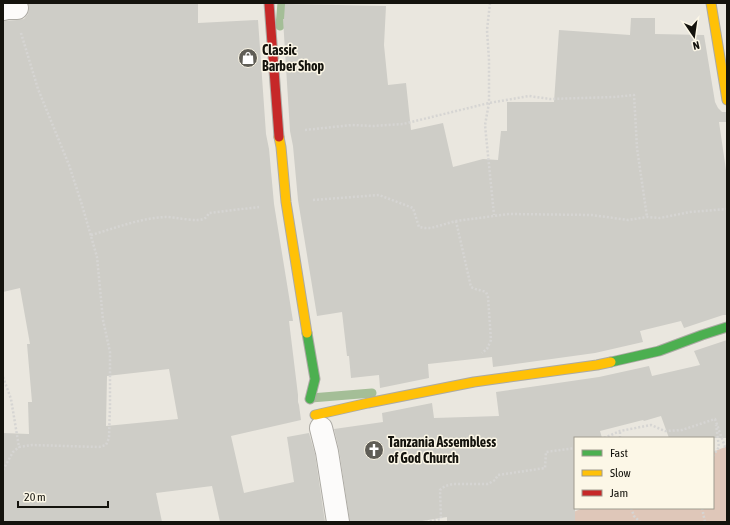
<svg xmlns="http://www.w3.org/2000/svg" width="730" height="525" viewBox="0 0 730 525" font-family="'Asap Condensed',sans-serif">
  <rect width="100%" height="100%" fill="#eae7df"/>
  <path fill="#dfc7b9" d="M727 445V522H550L583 508H713V452L725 447Z"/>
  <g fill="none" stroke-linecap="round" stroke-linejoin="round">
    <path stroke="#a4be97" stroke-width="9" d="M280 26 282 3
      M311 398 372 393"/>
  </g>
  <path fill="#cecdc7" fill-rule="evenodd" d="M28 3H198V23L258 20 266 134 269 149 274 204 293 321H289L298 395V402L299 405 301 420 231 436 244 493 294 482 287 437 309 433 315 454 325 522H220L212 486 156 493 162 522H3V433L29 434 28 402H32L27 344H30L20 288 3 292V21L17 20 24 19 28 14 29 8ZM169 369 178 419 106 426 107 376Z
    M285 4 386 6 384 45 388 85 406 83 411 130 443 123 453 167 483 159 498 160 501 131H507V102H554L559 30 630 35 631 18H655V34L704 35 715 102 718 108 722 112H727V122H719L727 177V315H723L684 328 681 321 640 331 643 342 595 353 493 367 492 357 428 364 429 378 380 388 379 375 351 378 349 356H347L342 312 317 316 298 200 293 146 290 131 283 19H284Z
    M727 340V438H669L661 416 644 421 643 420 600 431 602 438H575V522H447V517L416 522H350L339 450 334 429 383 422 382 413 432 403 434 418 499 416 496 392 599 377 649 366 652 376 700 365 694 351Z"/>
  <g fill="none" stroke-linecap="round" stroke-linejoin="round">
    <g stroke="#acaaa4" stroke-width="24">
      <path id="street" d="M3 9 7 8H17
        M321 428 327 452 338 522"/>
    </g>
    <g stroke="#acaaa4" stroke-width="11">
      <path id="fast" d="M307 333 315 379 310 399
        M611 362 659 351 702 335 727 327"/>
    </g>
    <g stroke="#acaaa4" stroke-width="11">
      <path id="slow" d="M711 3 727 100
        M279 137 281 147 286 202 307 333
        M315 415 368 403 474 382 597 365 611 362"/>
    </g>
    <g stroke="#acaaa4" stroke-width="11">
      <path id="jam" d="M269 3 279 137"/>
    </g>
    <path stroke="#d6d5d3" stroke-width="2.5" stroke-dasharray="2 2" stroke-linecap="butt" d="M490 3 487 30 489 60V103L485 125 494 215
      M305 130 352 125 373 126 403 124 489 103 529 96 550 99 614 97 634 95 637 148 647 217
      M313 200 379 195 413 208 419 227 425 228H431L456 221 509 214 592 215 628 220 647 217 660 218 690 212 727 209
      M456 221 471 287C476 290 481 290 486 292L488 297 491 340 487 349 482 353
      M91 235C116 228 140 218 166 217 175 217 199 223 205 218 207 217 208 215 209 213L259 207
      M3 377 11 399 19 447 32 445 99 447 106 445 109 438 110 406V352L103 320 97 257 82 205 69 165 38 89 21 33
      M604 438 620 431 651 425 665 431 682 430 715 419 725 447H727
      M620 438V431
      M713 456 719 447 716 425
      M3 470 13 452 19 447
      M631 508 634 516 640 522
      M702 508 705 522
      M426 522 441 519 440 490 445 486 453 484H488L495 480 498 475 545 468 546 452 575 448"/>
    <use href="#street" stroke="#fcfbfa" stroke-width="22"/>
    <use href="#fast" stroke="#4caf50" stroke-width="9"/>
    <use href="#slow" stroke="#ffc107" stroke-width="9"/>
    <use href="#jam" stroke="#c62828" stroke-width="9"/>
  </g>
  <defs>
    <g id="shop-disc" transform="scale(1)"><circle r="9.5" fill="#5f5d56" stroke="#fcf7e7"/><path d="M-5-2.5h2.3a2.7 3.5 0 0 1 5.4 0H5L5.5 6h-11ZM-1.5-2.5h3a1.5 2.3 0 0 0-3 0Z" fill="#fff"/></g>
    <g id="church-disc" transform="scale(1)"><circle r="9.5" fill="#5f5d56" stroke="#fcf7e7"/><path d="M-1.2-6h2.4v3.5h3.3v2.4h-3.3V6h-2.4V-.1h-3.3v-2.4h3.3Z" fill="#fff"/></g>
  </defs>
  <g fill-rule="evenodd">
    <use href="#shop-disc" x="248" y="58"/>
    <use href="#church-disc" x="374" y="450"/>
  </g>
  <g text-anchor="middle" stroke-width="3" stroke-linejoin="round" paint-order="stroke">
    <g font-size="14" font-weight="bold" fill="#14130d" stroke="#fcf7e7" text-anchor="start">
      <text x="262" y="55">Classic<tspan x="262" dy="16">Barber Shop</tspan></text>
      <text x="388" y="447">Tanzania Assembless<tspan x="388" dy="16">of God Church</tspan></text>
    </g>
  </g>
  <rect width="730" height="525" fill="none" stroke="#14130d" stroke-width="8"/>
  <rect x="574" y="437" width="140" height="72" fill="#fcf7e7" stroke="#9f9c90"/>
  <rect x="582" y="450" width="20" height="6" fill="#4caf50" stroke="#9f9c90"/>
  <text x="610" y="457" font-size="12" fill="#14130d">Fast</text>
  <rect x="582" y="470" width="20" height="6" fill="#ffc107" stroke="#9f9c90"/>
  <text x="610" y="477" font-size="12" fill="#14130d">Slow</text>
  <rect x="582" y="490" width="20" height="6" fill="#c62828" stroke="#9f9c90"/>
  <text x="610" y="497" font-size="12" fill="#14130d">Jam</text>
  <g transform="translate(694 36) rotate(167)" stroke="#fcf7e7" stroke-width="3" paint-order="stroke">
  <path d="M0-3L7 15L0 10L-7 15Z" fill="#14130d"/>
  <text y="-6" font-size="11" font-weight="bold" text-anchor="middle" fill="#14130d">N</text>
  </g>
  <path d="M18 501v6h90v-6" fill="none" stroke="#14130d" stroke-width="2"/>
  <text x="24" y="501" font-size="12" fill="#14130d" stroke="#fcf7e7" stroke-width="3" paint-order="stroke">20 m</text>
</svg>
